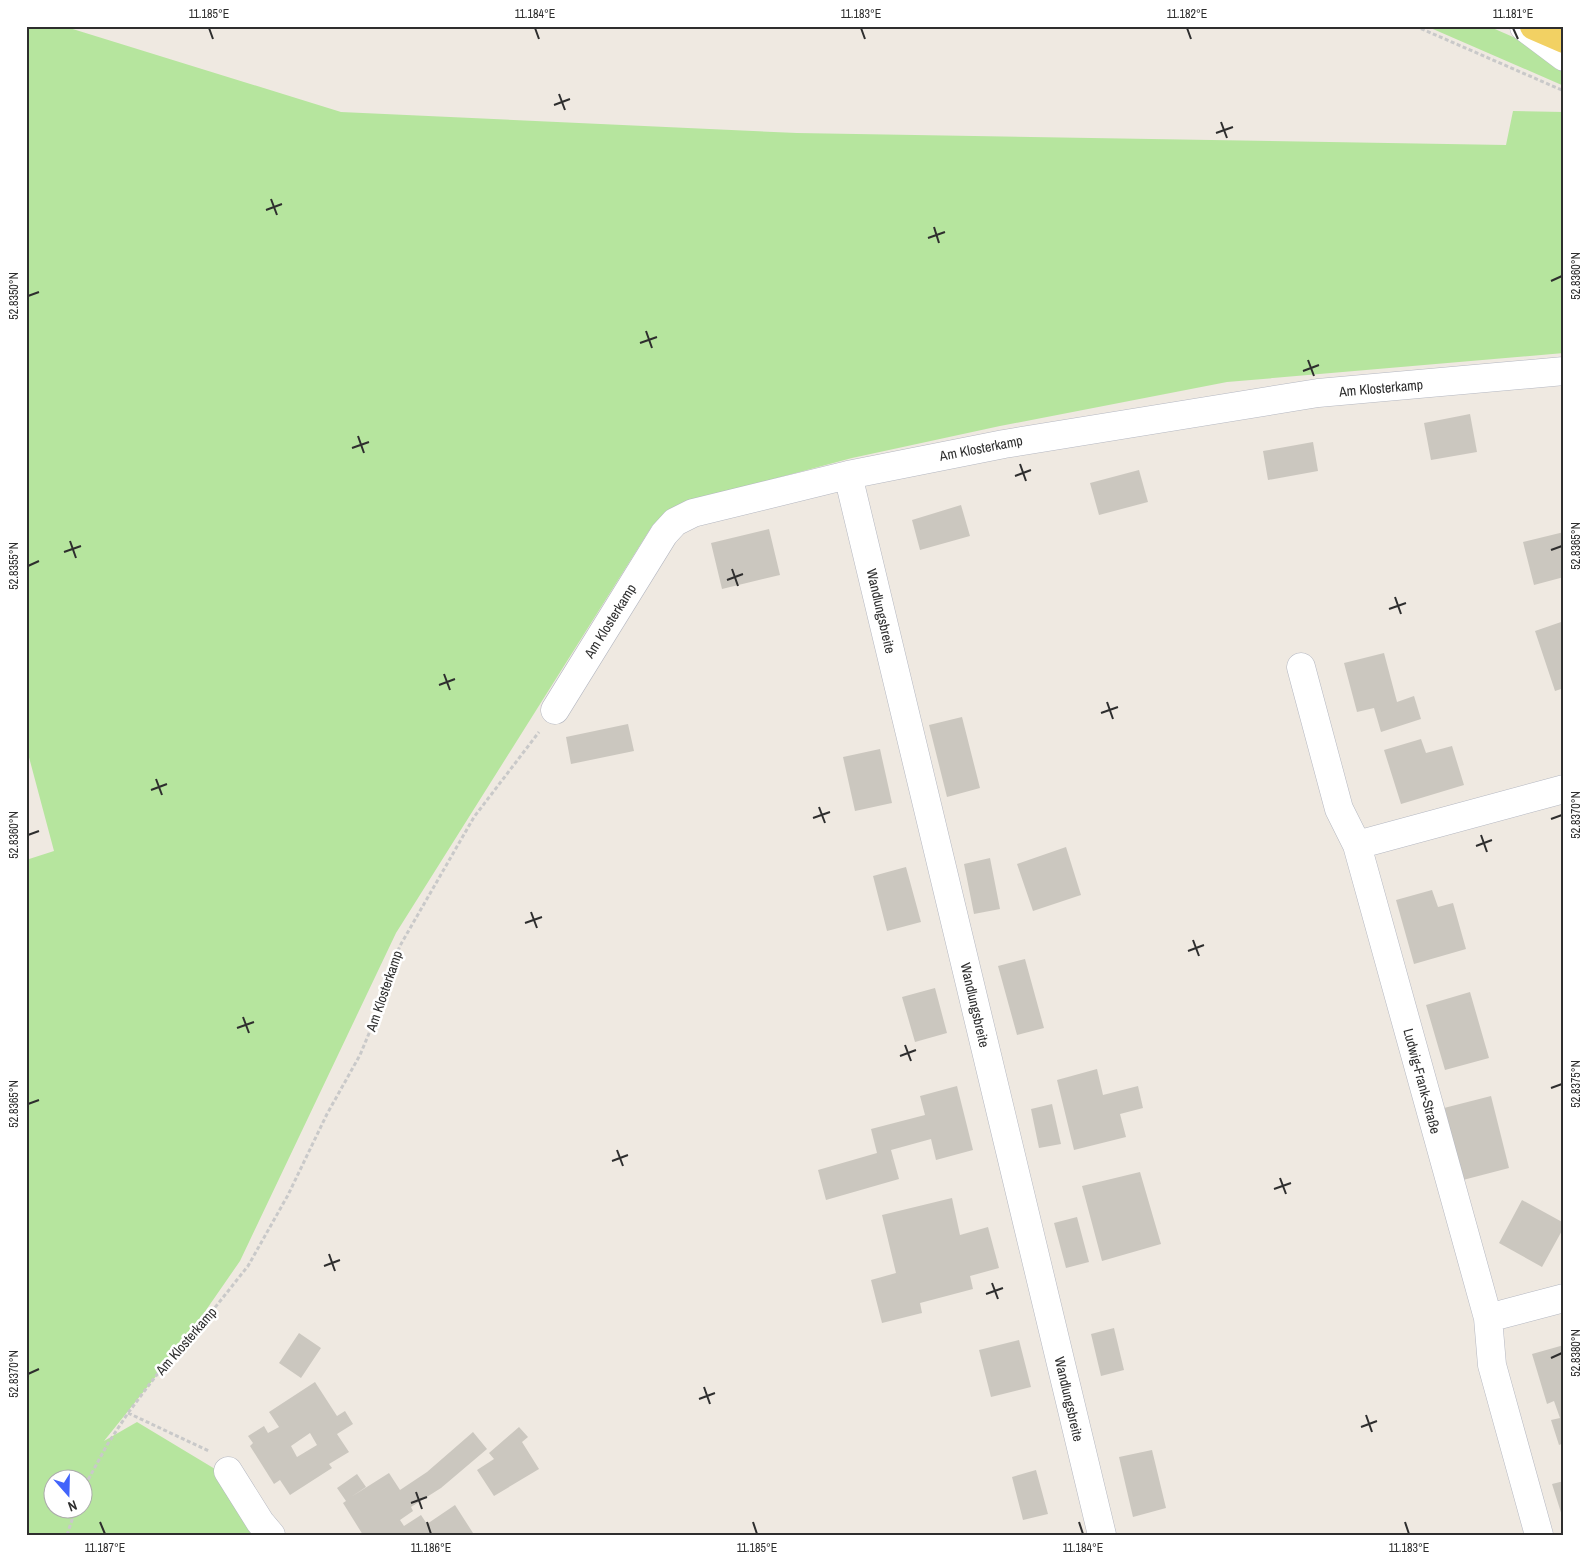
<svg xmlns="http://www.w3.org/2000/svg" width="1590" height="1561" viewBox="0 0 1590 1561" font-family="'Archivo Narrow',sans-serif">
  <rect width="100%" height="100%" fill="#efe9e1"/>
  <path fill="#b6e59e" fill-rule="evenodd" d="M26 26H63L341 112 797 133 1506 145 1513 111 1564 112V353L1227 382 1000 426 852 458 691 501 652 526 396 933 240 1261 186 1339 104 1441 137 1422 215 1469 263 1535H26V860L54 851 26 746ZM52 1478H82V1508H52Z
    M1426 26H1488L1520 40 1564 70V86Z"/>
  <path fill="#cbc7bf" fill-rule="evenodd" d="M1470 414 1477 452 1431 460 1424 423Z
    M1313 442 1318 471 1268 480 1263 451Z
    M1139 470 1148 502 1099 515 1090 483Z
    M961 505 970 536 920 550 912 520Z
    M769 529 780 575 722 589 711 543Z
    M1564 532V577L1534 585 1523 542Z
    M1564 621V688L1555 691 1535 631Z
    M1384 653 1397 702 1414 696 1421 719 1381 732 1374 708 1357 712 1344 663Z
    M962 717 980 788 947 797 929 725Z
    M628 724 634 751 571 764 566 737Z
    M1421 739 1426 753 1452 746 1464 785 1401 804 1384 750Z
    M880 749 892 803 855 811 843 757Z
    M1066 847 1081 895 1033 911 1017 864Z
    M990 858 1000 909 974 914 964 864Z
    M906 867 921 922 887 931 873 876Z
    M1432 890 1438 907 1453 903 1466 949 1414 964 1396 900Z
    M1025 959 1044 1028 1017 1035 998 966Z
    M935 988 947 1033 915 1042 902 997Z
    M1470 992 1489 1058 1445 1070 1426 1005Z
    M1097 1069 1103 1095 1138 1086 1143 1108 1120 1114 1126 1137 1074 1150 1057 1080Z
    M957 1086 973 1150 936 1160 931 1139 891 1150 899 1179 826 1200 818 1170 877 1153 871 1129 925 1115 920 1096Z
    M1491 1096 1509 1168 1463 1180 1444 1108Z
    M1052 1104 1061 1144 1039 1148 1031 1109Z
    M1140 1172 1161 1244 1102 1261 1082 1186Z
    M952 1198 960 1235 988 1227 999 1268 970 1276 973 1289 920 1303 922 1313 882 1323 871 1280 896 1273 882 1215Z
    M1522 1200 1564 1223V1227L1542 1267 1499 1243Z
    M1077 1217 1089 1262 1066 1268 1054 1223Z
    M1114 1328 1124 1370 1101 1376 1091 1334Z
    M299 1333 321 1348 301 1378 279 1363Z
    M1019 1340 1031 1387 991 1397 979 1350Z
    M1564 1345V1443L1559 1445 1551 1420 1560 1418 1554 1401 1547 1404 1532 1354Z
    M315 1382 337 1416 345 1411 353 1424 337 1434 349 1452 329 1464 332 1468 290 1495 280 1480 274 1484 250 1446 253 1443 248 1436 264 1426 268 1433 279 1427 269 1412ZM310 1433 317 1445 297 1457 291 1446Z
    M519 1427 528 1437 522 1442 539 1469 494 1496 477 1470 494 1459 489 1453Z
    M473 1432 487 1449 441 1488 411 1507 413 1511 400 1520 404 1526 421 1515 427 1524 455 1505 473 1533 471 1535H363L343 1503 346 1501 337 1488 357 1474 366 1487 351 1497 389 1473 400 1490 427 1472Z
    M1152 1450 1166 1508 1133 1517 1119 1457Z
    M1036 1470 1048 1514 1023 1520 1012 1477Z
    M1564 1481V1519H1563L1552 1484Z"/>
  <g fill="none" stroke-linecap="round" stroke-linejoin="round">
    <g stroke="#b4b7c1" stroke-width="29">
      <path id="minor" d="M1524 27 1564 57
        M848 475 1102 1535
        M1301 667 1339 809 1357 845 1488 1318 1492 1365 1539 1535
        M555 710 664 534 675 522 693 513 848 475 1004 444 1318 393 1564 371
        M1357 845 1564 789
        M1488 1318 1564 1298
        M228 1471 260 1522 271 1535"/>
    </g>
    <g stroke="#c9c9c9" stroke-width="29">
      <path id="major" d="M1534 26 1564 39"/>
    </g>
    <path stroke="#c9c9c9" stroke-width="3" stroke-dasharray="4 2.5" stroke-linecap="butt" d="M1415 26 1564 91
      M128 1413 209 1451
      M82 1491 107 1445 128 1413 155 1377 217 1305 248 1266 288 1195 327 1114 360 1055 380 1007 386 977 401 944 474 817 539 732
      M67 1535 76 1508"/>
    <use href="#minor" stroke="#fff" stroke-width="28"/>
    <use href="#major" stroke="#f2d163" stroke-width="28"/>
  </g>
  <path fill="none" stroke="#2e2e2e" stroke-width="2" d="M209 28 213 39M535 28 539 39M861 28 865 39M1187 28 1191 39M1513 28 1518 39M559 94 565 110M554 105 570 99M1221 122 1227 138M1216 133 1233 127M271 199 277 215M266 210 282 204M934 227 939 243M928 238 945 232M1551 281 1562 276M28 296 39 292M646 331 652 348M640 343 657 337M1308 360 1314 376M1303 371 1319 365M358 436 364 453M352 448 369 442M1020 464 1026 481M1015 476 1031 470M70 541 76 558M1551 550 1562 546M64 552 81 546M28 566 39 561M732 569 738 586M727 580 743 574M1395 597 1401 614M1389 609 1406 603M444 674 450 690M439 685 455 679M1107 702 1113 719M1101 713 1118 707M156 779 162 795M151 790 167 784M819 807 825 823M813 818 830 812M1551 819 1562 815M28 835 39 831M1481 835 1487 852M1476 846 1492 840M531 912 537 928M525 923 542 917M1193 940 1199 956M1188 951 1204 945M243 1017 249 1033M237 1028 254 1022M905 1045 911 1061M900 1056 916 1050M1551 1088 1562 1084M28 1104 39 1100M617 1150 623 1166M612 1161 628 1155M1280 1178 1286 1194M1274 1189 1291 1183M329 1254 335 1271M324 1266 340 1260M992 1283 998 1299M986 1294 1003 1288M1551 1358 1562 1353M28 1374 39 1369M704 1387 710 1404M699 1399 715 1393M1366 1415 1372 1432M1361 1427 1377 1421M416 1492 422 1509M411 1503 427 1497M100 1522 105 1534M427 1522 431 1534M753 1522 757 1534M1079 1522 1083 1534M1405 1522 1409 1534"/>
  <g text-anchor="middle" stroke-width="5" stroke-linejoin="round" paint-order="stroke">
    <g font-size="14" fill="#2e2e2e" stroke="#fff">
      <text transform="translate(1381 388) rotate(-5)" y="5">Am Klosterkamp</text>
      <text transform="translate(981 448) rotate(-11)" y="5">Am Klosterkamp</text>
      <text transform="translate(881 611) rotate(77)" y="5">Wandlungsbreite</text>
      <text transform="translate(610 621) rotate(-58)" y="5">Am Klosterkamp</text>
      <text transform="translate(384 991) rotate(-71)" y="5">Am Klosterkamp</text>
      <text transform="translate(975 1005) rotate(77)" y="5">Wandlungsbreite</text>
      <text transform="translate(1422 1081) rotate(75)" y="5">Ludwig-Frank-Straße</text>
      <text transform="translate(186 1341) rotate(-49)" y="5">Am Klosterkamp</text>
      <text transform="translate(1069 1399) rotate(77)" y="5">Wandlungsbreite</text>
    </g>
  </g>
  <rect width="1590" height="1561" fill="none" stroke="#ffffff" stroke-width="55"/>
  <g transform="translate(68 1494) rotate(160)"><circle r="24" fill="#ffffff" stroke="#ababab"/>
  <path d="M0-4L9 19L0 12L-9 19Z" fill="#4264fb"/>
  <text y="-8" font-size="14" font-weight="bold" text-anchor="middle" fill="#2e2e2e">N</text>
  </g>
  <rect x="28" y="28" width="1534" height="1506" fill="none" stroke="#2e2e2e" stroke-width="2"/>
  <g font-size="12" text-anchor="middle" fill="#2e2e2e">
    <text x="209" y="18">11.185°E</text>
    <text x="535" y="18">11.184°E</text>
    <text x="861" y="18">11.183°E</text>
    <text x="1187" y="18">11.182°E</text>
    <text x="1513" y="18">11.181°E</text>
    <text transform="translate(1576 276) rotate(-90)" y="4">52.8360°N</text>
    <text transform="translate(14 296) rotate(-90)" y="4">52.8350°N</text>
    <text transform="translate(1576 546) rotate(-90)" y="4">52.8365°N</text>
    <text transform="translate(14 566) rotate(-90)" y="4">52.8355°N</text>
    <text transform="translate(1576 815) rotate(-90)" y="4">52.8370°N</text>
    <text transform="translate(14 835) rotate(-90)" y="4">52.8360°N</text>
    <text transform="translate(1576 1084) rotate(-90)" y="4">52.8375°N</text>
    <text transform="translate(14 1104) rotate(-90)" y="4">52.8365°N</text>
    <text transform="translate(1576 1353) rotate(-90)" y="4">52.8380°N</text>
    <text transform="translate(14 1374) rotate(-90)" y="4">52.8370°N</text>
    <text x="105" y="1552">11.187°E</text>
    <text x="431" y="1552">11.186°E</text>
    <text x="757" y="1552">11.185°E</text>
    <text x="1083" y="1552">11.184°E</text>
    <text x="1409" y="1552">11.183°E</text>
  </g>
</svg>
